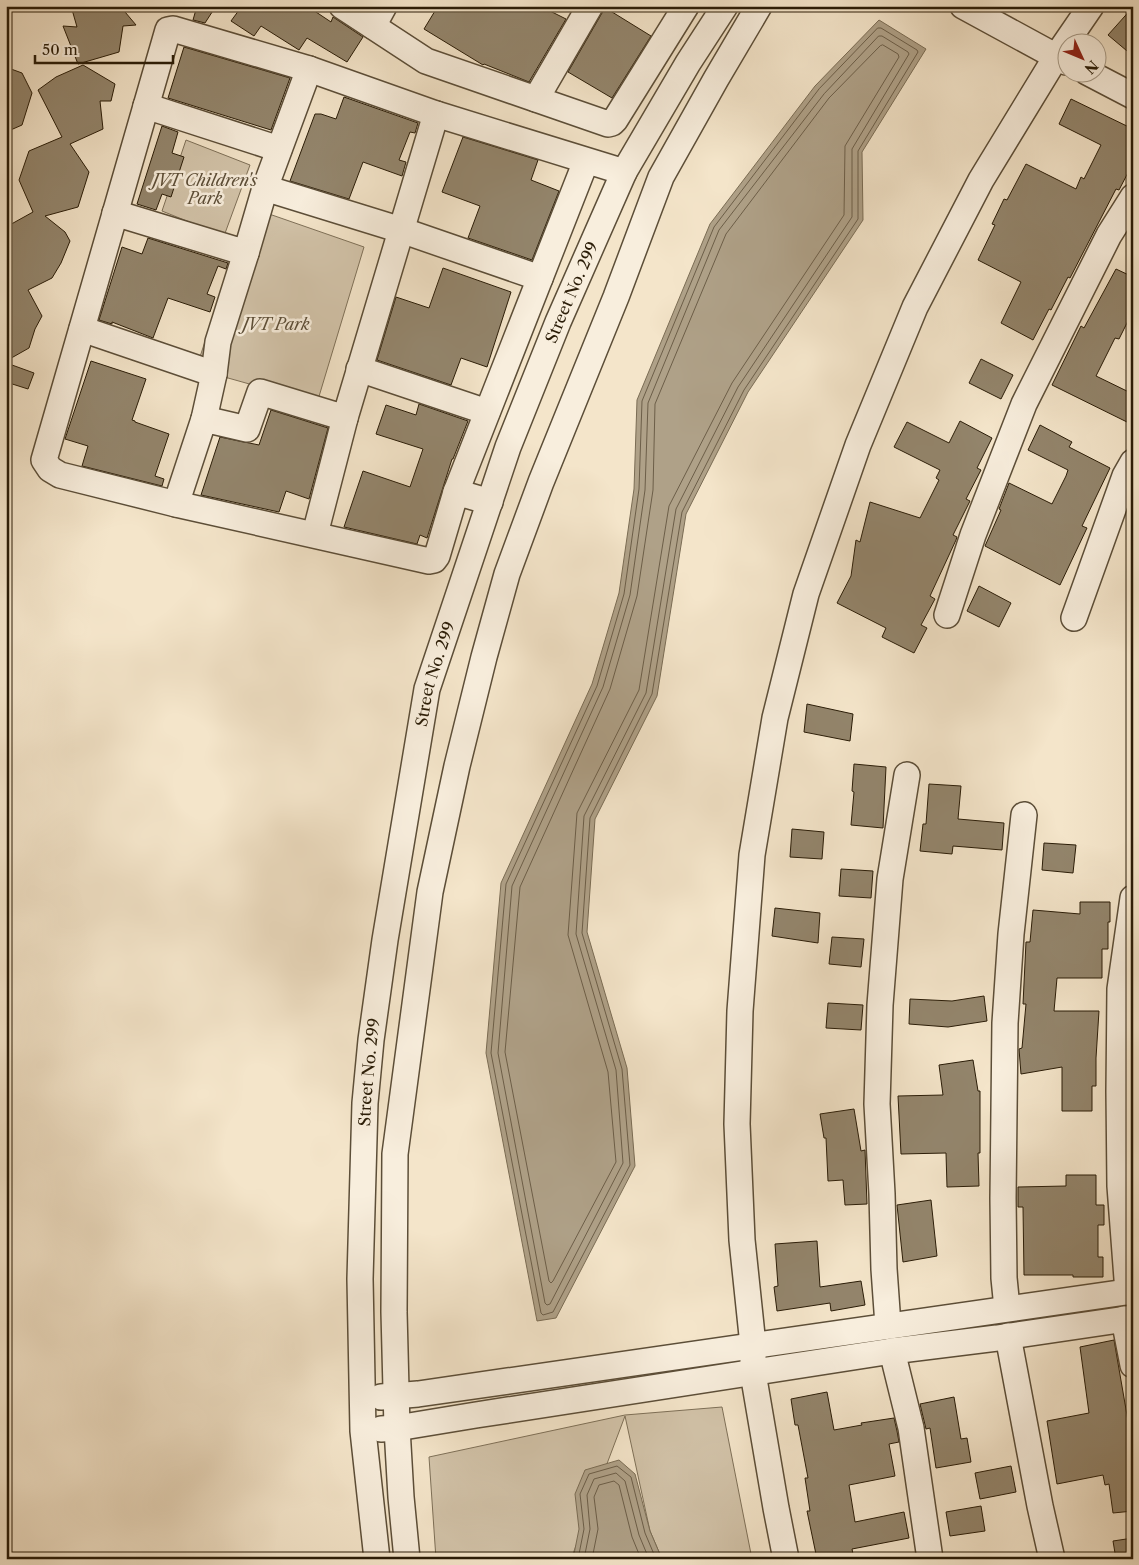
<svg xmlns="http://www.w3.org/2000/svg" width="1139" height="1565" viewBox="0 0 1139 1565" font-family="'Libre Caslon Text',serif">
  <rect width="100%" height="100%" fill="#f4e5ca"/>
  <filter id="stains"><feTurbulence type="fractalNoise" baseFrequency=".004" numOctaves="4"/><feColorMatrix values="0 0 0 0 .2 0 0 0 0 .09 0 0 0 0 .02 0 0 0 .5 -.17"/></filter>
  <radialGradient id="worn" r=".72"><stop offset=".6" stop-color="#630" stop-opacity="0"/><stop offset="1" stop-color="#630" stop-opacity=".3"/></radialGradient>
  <path fill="#d2c3a9" stroke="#7e7058" d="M186 140 250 165 224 236 162 211Z
    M249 207 364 247 317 403 196 369Z
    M722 1407 752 1559H662L650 1531 625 1416 571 1559H436L429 1457 625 1415Z"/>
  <path fill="#afa188" stroke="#7a6c54" d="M879 20 926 49 862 152 863 220 748 392 686 514 657 696 595 819 587 932 627 1068 635 1166 556 1318 537 1321 486 1053 501 883 592 684 619 593 634 489 637 400 710 224 815 86Z
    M619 1460 635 1474 650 1531 662 1559H573L579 1529 575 1494 585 1470Z"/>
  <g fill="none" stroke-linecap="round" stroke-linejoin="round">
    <path stroke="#6c5e48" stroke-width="1" d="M878 28H881L917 50 918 52 858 151V219L744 390 682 512 652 694 590 818 582 933 622 1069 630 1165 553 1312 543 1315 541 1313 491 1053 506 884 597 686 624 594 639 489 642 401 714 227 819 89Z
      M879 36H882L908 52 909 54 852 149V217L738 387 676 509 646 693 584 816 576 934 616 1070 623 1163 550 1304 547 1305 545 1303 498 1053 512 886 603 687 630 595 645 490 648 403 719 230 824 94Z
      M883 45 898 54 899 57 845 146 844 215 732 383 669 506 639 690 577 813 568 935 608 1072 616 1162 553 1281 551 1283 549 1281 505 1052 520 887 610 689 637 596 653 490 655 404 726 234 829 98 880 46Z
      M578 1559 584 1529 580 1494 589 1474 617 1466 631 1477 645 1533 656 1559
      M584 1559 590 1529 587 1495 594 1479 616 1473 625 1481 639 1535 649 1559
      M592 1559 598 1529 594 1497 599 1485 614 1481 619 1485 632 1537 641 1559"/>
  </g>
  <path fill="#93856c" stroke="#2a1c07" d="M71 6H120L136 25 123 26 119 52 78 64 63 26 77 27Z
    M197 6H216L205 23 193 20Z
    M242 6H307L331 22 333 17 363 37 347 62 307 38 299 50 261 26 254 36 231 21Z
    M438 6H540L566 19 529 82 484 64 483 65 424 29Z
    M604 7 651 36 612 98 568 72 602 13Z
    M1133 7V56L1108 35Z
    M184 47 290 78 271 130 168 98Z
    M83 65 115 84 111 101H100L103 129 70 144 89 172 78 207 45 216 65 232 70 241 61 263 52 278 28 290 42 316 35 329 29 348 6 361V248L8 249 6 227 33 212 19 180 29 151 62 137 38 90 56 77Z
    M11 69 22 73 32 93 22 125 6 132V81Z
    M344 97 418 123 415 133 410 132 399 160 406 162 402 176 363 162 349 199 290 181 315 114H321L336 119Z
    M1071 99 1133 129V163L1119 190 1116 189 1070 278 1068 277 1051 310 1049 309 1033 340 1001 323 1021 282 978 260 995 225 992 224 1004 199 1007 200 1026 164 1076 189 1081 177 1084 179 1101 145 1059 124Z
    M162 126 178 132 172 153 184 157 171 197 162 194 156 210 137 204Z
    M463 137 538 160 531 180 559 191 532 260 468 238 480 206 442 192Z
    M148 238 228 263 226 269 218 266 207 294 215 297 210 312 168 298 153 338 112 322V324L99 320 122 247 142 254Z
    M443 268 511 292 487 367 461 358 451 385 377 360 396 297 429 308Z
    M1116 269 1133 277V311L1119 339 1115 338 1096 376 1133 394V415L1129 423 1052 385 1081 326 1084 328Z
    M981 359 1013 375 1001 399 969 383Z
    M91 361 146 379 132 420 135 421V422L169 434 155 476 164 479 162 486 82 466 88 446 65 439Z
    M12 365 34 373 28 389 6 382Z
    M419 404 468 421 453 459H452L427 538 420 535 417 544 344 527 363 471 410 487 423 449 376 434 386 405 416 415Z
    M271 410 328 428 309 499 286 491 279 512 201 495 220 437 259 445Z
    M960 421 992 438 977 468 981 470 966 499 970 501 953 535 957 537 956 540 930 596 935 599 921 625 927 628 914 653 882 637 886 628 837 603 851 576 856 540 860 542 870 502 920 518 939 480 936 478 940 470 894 447 907 422 949 443Z
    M1040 425 1072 442 1069 447 1110 468 1082 526 1087 528 1060 585 985 546 1001 510 999 509 1009 483 1052 504 1066 476 1068 470 1028 450Z
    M979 586 1011 603 999 627 967 611Z
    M807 704 853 714 850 741 804 732Z
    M854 764 886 767 883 828 851 825 854 792 852 791Z
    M929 784 961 786 958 819 1004 823 1002 850 953 846 952 854 920 851 923 824H926Z
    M792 829 824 832 822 859 790 857Z
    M1044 843 1076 845 1073 873 1042 870Z
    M841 869 873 871 871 898 839 896Z
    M1080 902H1110V922H1108V949H1102V978H1057L1054 1011H1099L1096 1058V1086H1092V1111H1062V1067L1021 1074 1019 1049 1022 1048 1026 1004H1023L1026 942H1030L1033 910 1080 914Z
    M775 908 820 913 818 943 772 936Z
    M832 937 864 939 861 967 829 964Z
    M984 996 987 1021 948 1027 909 1024 910 999 952 1001Z
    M828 1003 863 1005 861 1030 826 1028Z
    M973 1060 978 1091H980V1153H978L979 1186 947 1187 946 1153 901 1154 898 1096 943 1095 939 1065Z
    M854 1109 861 1151 865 1150 867 1204 845 1205 843 1180 828 1181 826 1138H824L820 1114Z
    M1066 1175H1096V1205H1104V1225H1098V1257H1103V1277H1073V1275H1024L1023 1207H1018V1187L1066 1186Z
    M931 1200 937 1256 903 1262 897 1205Z
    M817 1241 820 1287 861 1281 865 1305 831 1311 830 1303 777 1311 774 1287 778 1286 775 1244Z
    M1114 1340 1133 1450V1511L1113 1513 1109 1484 1105 1485 1103 1475 1057 1484 1047 1421 1089 1413 1080 1347Z
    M827 1392 834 1430 862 1425 861 1423 894 1418 897 1431 899 1442 889 1444 895 1476 849 1485 855 1522 904 1512 909 1538 852 1549 854 1559H817L807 1511H810L805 1478H808L798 1425H795L791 1399Z
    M954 1397 961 1439 967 1438 971 1462 936 1468 930 1428 926 1429 920 1404Z
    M1011 1466 1016 1492 980 1499 975 1473Z
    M981 1506 985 1531 950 1536 946 1512Z
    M1133 1538V1559H1116L1113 1541Z"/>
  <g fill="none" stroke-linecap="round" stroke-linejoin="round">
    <g stroke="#5c4e38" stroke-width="28">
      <g id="minor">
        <path d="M342 6 426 61 608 124 612 123 615 120 686 6"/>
        <path d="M963 6 1066 62"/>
        <path d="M373 26 384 6"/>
        <path d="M1087 72 1133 96"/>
        <path d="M536 99 590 6"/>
        <path d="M146 106 279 149"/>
        <path d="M265 188 309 69"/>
        <path d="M115 213 246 253 265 188 401 230 540 278"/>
        <path d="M82 329 214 374"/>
        <path d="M359 369 487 412"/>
        <path d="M204 419 214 374 218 342 246 253"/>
        <path d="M456 492 586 161"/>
        <path d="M490 502 456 492 437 556 434 560 429 561 176 504 60 475 50 469 44 460 168 30 173 29 309 69 436 114 624 172"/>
        <path d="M176 504 204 419 247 429 260 392 345 418 436 114"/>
        <path d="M315 534 345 418"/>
        <path d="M947 615 973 535 1024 404 1109 235 1133 197"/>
        <path d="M1074 618 1125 476 1133 462"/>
        <path d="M1128 1292 1120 1186 1119 1091 1120 989 1133 898"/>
        <path d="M1007 1308 1004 1278 1003 1198 1005 1023 1011 934 1024 815"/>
        <path d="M1124 1319 1133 1365"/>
        <path d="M888 1325 884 1269 882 1194 877 1104 880 1005 890 879 907 775"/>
        <path d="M1008 1336 1040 1506 1052 1559"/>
        <path d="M892 1351 911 1428 930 1559"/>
        <path d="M381 1397 418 1394 1133 1291"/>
        <path d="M381 1429 397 1428 476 1415 892 1351 997 1338 1133 1318"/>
        <path id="s1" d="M377 1559 363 1431 360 1279 365 1103 371 1040 385 940 427 689 508 447 558 322 624 172 688 63 725 6"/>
        <path d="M407 1559 401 1497 397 1428 394 1312 395 1154 430 892 457 766 484 657 507 574 541 482 616 297 661 177 716 79 759 6"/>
        <path d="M786 1559 776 1508 753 1373V1345L742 1240 737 1124 740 1011 752 855 775 718 806 594 858 445 915 307 981 180 1056 57 1091 6"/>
      </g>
    </g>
    <use href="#minor" stroke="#f8eedd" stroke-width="25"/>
  </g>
  <g text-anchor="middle" stroke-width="5" stroke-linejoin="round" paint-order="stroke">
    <g font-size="16" font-style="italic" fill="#5c4e38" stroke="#f8eedd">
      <text x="205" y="186">JVT Children's<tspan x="205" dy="18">Park</tspan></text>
      <text x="276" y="330">JVT Park</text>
    </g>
    <g font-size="16" fill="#2a1c07" stroke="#f8eedd">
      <text dy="6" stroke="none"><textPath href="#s1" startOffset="1298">Street No. 299</textPath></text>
      <text dy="6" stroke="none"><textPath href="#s1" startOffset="892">Street No. 299</textPath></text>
      <text dy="6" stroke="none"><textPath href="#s1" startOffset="488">Street No. 299</textPath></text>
    </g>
  </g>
  <rect width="1139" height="1565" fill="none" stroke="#f4e5ca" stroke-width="25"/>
  <rect x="8" y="8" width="1124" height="1550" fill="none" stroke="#2a1c07" stroke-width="2.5"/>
  <rect x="12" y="12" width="1114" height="1540" fill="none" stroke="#2a1c07"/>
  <g transform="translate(1082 58) rotate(134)"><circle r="24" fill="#f8eedd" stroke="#a69a87"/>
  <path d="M0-4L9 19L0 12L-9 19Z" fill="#8f2418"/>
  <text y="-8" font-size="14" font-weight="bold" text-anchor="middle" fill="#2a1c07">N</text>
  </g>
  <path d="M35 55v8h138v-8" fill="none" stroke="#2a1c07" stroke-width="2.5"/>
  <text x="42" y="55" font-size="15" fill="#2a1c07" stroke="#f8eedd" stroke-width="4" paint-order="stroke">50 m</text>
  <rect width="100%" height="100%" filter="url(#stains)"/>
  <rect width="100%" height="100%" fill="url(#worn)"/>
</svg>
